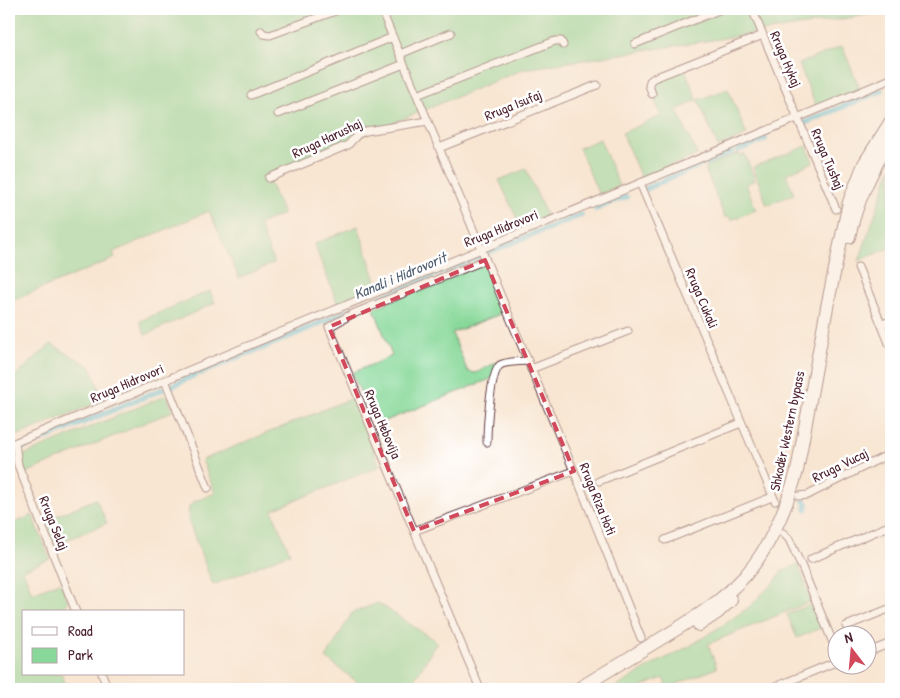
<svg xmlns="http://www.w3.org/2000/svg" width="900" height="698" viewBox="0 0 900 698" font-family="'Patrick Hand',sans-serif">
  <rect width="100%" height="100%" fill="#fff"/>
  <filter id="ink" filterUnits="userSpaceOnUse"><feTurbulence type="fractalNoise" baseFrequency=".02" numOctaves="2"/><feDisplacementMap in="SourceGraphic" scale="10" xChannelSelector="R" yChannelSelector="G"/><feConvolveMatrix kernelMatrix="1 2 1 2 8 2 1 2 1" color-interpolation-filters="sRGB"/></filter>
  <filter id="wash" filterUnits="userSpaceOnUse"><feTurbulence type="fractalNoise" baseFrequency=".0096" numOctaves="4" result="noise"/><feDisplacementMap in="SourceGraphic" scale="20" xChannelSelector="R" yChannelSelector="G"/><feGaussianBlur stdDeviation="1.12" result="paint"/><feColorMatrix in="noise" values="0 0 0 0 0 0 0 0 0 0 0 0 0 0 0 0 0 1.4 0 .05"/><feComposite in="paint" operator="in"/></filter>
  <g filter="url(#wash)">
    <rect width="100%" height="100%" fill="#f8e6d2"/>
    <path fill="#87d899" stroke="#687c62" d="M9 9H891V11L738 36 524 69 262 177 265 185 270 183 283 214 259 224 274 263 239 278 209 211 113 252 115 258 9 302Z
      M842 46 860 89 816 107 799 64Z
      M684 67 697 100 677 110 697 155 641 178 622 133 661 116C657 106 649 91 654 80Z
      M728 89 747 135 718 147 698 100Z
      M600 139 619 186 599 195 579 148Z
      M807 146 813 162 786 174 794 194 767 205 753 167Z
      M739 153 740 156 745 154 755 180 746 184 756 210 731 220 729 216 725 218 706 171 707 166Z
      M891 167V247L859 261Z
      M526 169 547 217 521 227 499 180Z
      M358 226 378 287 338 304 314 244Z
      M484 263 495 292 505 312 452 333 467 370 470 372 476 373 497 362 493 378 375 425 352 373 392 356 374 308Z
      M210 291 215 303 145 335 140 321Z
      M51 344 91 367 103 400 9 439V385L13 378Z
      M167 395 173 411 26 473 19 457Z
      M352 398 380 466 272 510 290 553 213 585 188 520 189 507 193 502 215 493 202 460Z
      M96 499 107 523 55 545 46 520Z
      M33 515 37 529 39 531 50 559 23 570 32 593 60 582 68 601 59 612H24V674H62L67 689H9V525Z
      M798 564 812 601 708 644 717 668 667 688 663 678 636 689H613L656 663 690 646 723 625 749 607 776 580 781 572Z
      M378 603 437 642 411 685 400 689H366L326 658 352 613Z
      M813 604 823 627 797 638 787 614Z"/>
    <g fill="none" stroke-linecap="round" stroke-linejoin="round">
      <path stroke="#5bbfd9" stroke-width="6" d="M852 103 881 91
        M802 124 847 105
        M738 150 765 139
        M679 174 731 152
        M661 182 674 176
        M646 189 656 184
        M614 201 626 197
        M596 209 609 203
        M533 234 581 215
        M486 253 529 236
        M327 320 482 255
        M260 349 325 321
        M230 360 256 350
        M201 373 226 362
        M170 387 196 374
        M19 449 163 389
        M9 453 14 451
        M804 501 807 504 806 509"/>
    </g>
  </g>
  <g filter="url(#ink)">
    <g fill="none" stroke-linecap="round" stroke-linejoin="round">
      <g stroke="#643d44" stroke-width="9">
        <path id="street" d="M381 9 574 471 641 638
          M752 9 836 209
          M261 31 264 34 270 35 341 9
          M635 44 721 9
          M400 54 451 33
          M652 94 649 85 650 81 654 78 763 35
          M251 95 393 37
          M417 95 555 41H561L563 45
          M278 114 404 64
          M439 148 597 85
          M269 178 348 145 358 134 366 131 428 121
          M640 183 775 501
          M858 267 891 348
          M881 324 891 321
          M531 369 628 331
          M165 380 208 488
          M487 442C487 428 490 373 500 365 507 361 520 362 527 361
          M15 443 18 465 76 612
          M9 445 891 79
          M599 481 741 423
          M799 496 808 495 891 453
          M414 531 574 471
          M783 533 789 539 801 565 838 655
          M665 540 772 497
          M811 559 891 525
          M846 626 891 608
          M868 652 891 643
          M102 674 108 689
          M480 689 329 327 350 315 485 260
          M770 689 838 661"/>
      </g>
      <g stroke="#643d44" stroke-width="14">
        <path id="highway" d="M849 237C856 202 873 169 891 138
          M699 625 717 613 731 600
          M578 689C606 672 634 655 662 638 692 620 721 602 745 576 771 546 786 509 797 471L827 307 849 202 864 164 891 121"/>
      </g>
      <use href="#street" stroke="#fff" stroke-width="7"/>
      <use href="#highway" stroke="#fff" stroke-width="12"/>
    </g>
  </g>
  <path d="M0 0H900V698H0ZM485 260 574 471 414 531 329 327Z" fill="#f8e6d2" fill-opacity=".55" fill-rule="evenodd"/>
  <path fill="none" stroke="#d1495b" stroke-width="4" stroke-dasharray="10 6" stroke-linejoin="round" d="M485 260 574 471 414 531 329 327Z"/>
  <g text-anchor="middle" stroke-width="5" stroke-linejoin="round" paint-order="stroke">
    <g font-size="14" fill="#4a1f2b" stroke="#fff">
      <text transform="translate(786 59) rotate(67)" y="5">Rruga Hykaj</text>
      <text transform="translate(513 105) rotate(-22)" y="5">Rruga Isufaj</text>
      <text transform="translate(327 138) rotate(-25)" y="5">Rruga Harushaj</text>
      <text transform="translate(828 159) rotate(67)" y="5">Rruga Tushaj</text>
      <text transform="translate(501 228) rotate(-22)" y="5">Rruga Hidrovori</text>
      <text transform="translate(702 298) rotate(67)" y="5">Rruga Cukali</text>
      <text transform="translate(127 383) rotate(-23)" y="5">Rruga Hidrovori</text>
      <text transform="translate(383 424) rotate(67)" y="5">Rruga Hebovija</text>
      <text transform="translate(787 431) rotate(-78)" y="5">Shkodër Western bypass</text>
      <text transform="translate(840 465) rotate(-26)" y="5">Rruga Vucaj</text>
      <text transform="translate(598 499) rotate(68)" y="5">Rruga Riza Hoti</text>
      <text transform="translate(54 523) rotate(68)" y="5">Rruga Selaj</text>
    </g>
    <g font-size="15" font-style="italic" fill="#515f71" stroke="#fff">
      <text transform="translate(400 276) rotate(-23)" y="5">Kanali i Hidrovorit</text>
    </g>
  </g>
  <rect width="900" height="698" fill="none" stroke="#fff" stroke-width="30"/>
  <rect x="22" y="610" width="162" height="65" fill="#ffffff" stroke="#b7a5aa"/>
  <rect x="32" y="627" width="25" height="8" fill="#ffffff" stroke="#b7a5aa"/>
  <text x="68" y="636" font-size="15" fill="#4a1f2b">Road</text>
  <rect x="32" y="648" width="25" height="15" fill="#87d899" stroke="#b7a5aa"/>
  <text x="68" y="660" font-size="15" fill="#4a1f2b">Park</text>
  <g transform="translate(852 650) rotate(344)"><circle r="24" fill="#ffffff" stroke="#b7a5aa"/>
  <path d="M0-4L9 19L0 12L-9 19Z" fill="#d1495b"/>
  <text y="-8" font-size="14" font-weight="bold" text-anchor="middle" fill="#4a1f2b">N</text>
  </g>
</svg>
